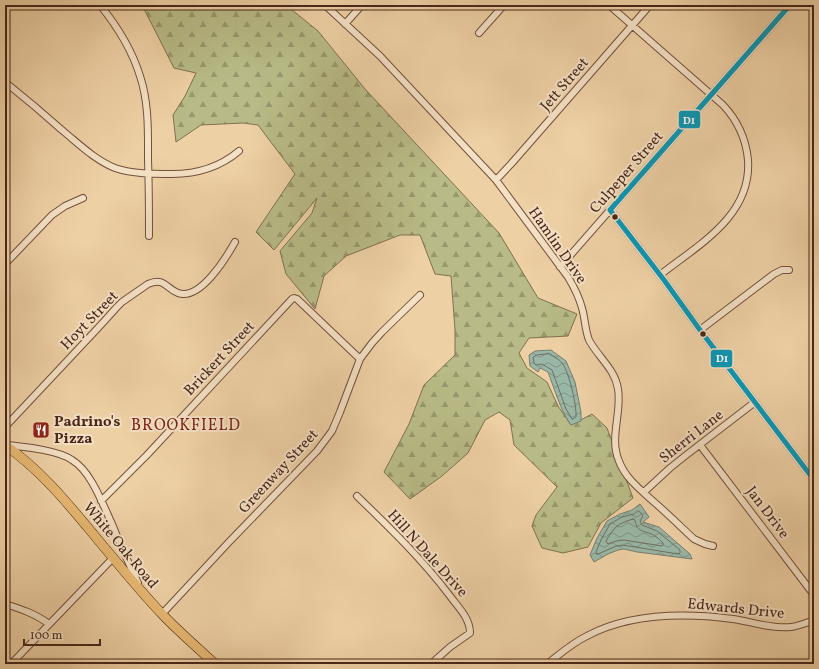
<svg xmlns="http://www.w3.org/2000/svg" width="819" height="669" viewBox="0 0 819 669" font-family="Vollkorn,serif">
  <defs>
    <pattern id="forest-firs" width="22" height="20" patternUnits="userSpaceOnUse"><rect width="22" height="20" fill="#b8bb87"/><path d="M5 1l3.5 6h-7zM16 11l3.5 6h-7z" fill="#98986e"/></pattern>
    <pattern id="water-waves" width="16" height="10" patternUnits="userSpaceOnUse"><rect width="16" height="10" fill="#99b7a7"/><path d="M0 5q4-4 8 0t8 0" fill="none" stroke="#7f9587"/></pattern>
  </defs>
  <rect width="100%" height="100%" fill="#eed0a5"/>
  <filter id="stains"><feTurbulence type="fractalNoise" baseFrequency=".005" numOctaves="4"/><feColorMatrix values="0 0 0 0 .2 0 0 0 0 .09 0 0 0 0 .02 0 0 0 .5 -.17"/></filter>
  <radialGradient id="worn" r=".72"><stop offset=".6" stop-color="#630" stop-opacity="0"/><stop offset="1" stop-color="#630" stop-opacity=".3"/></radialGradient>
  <path fill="url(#forest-firs)" stroke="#807150" d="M142 5H286L318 31 365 89 499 233 538 298 577 314 568 336 529 338 519 353 527 368 547 382 558 406 571 425 592 414 607 428 633 498 601 523 588 547 563 553 542 548 532 526 536 515 557 487 514 445 510 420 499 412 485 420 468 453 442 476 410 499 384 472 409 424 424 385 455 355V330L451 276 435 274 420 235H400L346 256 324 276 315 309 286 274 280 251 312 213 317 198 274 250 256 232 295 174 258 125 243 123 201 125 176 142 173 115 185 96 196 73 174 68Z"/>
  <path fill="url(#water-waves)" stroke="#797d6f" d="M551 350 566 361 575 382 581 412V421L571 425C560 410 555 390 548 372L540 368 538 372 530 366 529 355 535 351Z
    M640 504 649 517 643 522 659 527 690 554 692 559 637 552 624 549 618 550 608 554 594 562 590 555 597 538 607 521 620 514 632 510Z"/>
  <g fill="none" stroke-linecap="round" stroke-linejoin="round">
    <path stroke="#706f60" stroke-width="1" d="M549 354C553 356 559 359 562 363 569 371 577 407 576 417L573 419H572L566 409 552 370 542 364 536 365 534 363 533 357 537 355Z
      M638 511 640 512 643 516 640 521 642 525 657 531 680 550V553L678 554 623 545 616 546 598 554H596V552L601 540 610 524 622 517 634 514Z
      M633 519 635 520C637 534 646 530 655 536 658 538 661 541 663 543V545L662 546 624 540 616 541 608 544 607 543 606 541C614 527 617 524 633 519Z"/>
    <g stroke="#72513d" stroke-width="8">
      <path id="street" d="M100 5C117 26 132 50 140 76 149 103 148 132 148 160 149 186 149 211 149 236
        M325 5 380 56 496 180 568 277C574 287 579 297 582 308 585 318 585 330 589 340 598 357 615 369 618 389 622 413 609 438 619 461 625 478 641 490 654 502 668 514 681 527 694 539L705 544 713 546
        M609 5 723 105C738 121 746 138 748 160 752 216 698 245 660 275
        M345 24 362 5
        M479 33 504 5
        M5 82C25 98 44 114 63 131 79 144 95 160 115 168 133 174 153 174 172 174 197 174 220 167 239 151
        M496 180 511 164 650 5
        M610 210 664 280 700 330 814 480
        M5 264 52 215 65 206 83 198
        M560 267 790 5
        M700 330 774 274 782 270H789
        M5 427 98 328 117 307 122 302 148 284C165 277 165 288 178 293 200 301 226 258 235 242
        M7 445C24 447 58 450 72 460 91 471 103 505 112 524 120 544 129 564 138 583
        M700 445 814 595
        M644 492 670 468 685 456 755 402
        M357 496C390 528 422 559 450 596 458 607 470 618 470 633L450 647 431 664
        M101 501 147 455 292 299 294 298 297 299 360 359
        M5 604C21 609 36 614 49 624
        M162 614 229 542 317 451 332 431 340 412 360 359 372 343 382 332 420 295
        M11 664 113 558
        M547 664C560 654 572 643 587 636 630 613 686 613 733 619 752 622 772 629 791 627 799 626 806 623 814 620"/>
    </g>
    <g stroke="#48271a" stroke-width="10">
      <path id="primary" d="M5 445C49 476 79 518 114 559 129 577 145 596 162 614 178 631 197 647 215 664"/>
    </g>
    <use href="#street" stroke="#f4e0c4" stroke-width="6"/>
    <use href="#primary" stroke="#e7b872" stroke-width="9"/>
    <g stroke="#f4e0c4" stroke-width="8">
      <path id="bus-1" d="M790 5 610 210 664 280 700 330 814 480"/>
    </g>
    <use href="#bus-1" stroke="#0b96b3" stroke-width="5"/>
  </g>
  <defs>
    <g id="restaurant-square" transform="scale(0.9)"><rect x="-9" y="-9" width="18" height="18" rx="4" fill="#8f2418" stroke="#f4e0c4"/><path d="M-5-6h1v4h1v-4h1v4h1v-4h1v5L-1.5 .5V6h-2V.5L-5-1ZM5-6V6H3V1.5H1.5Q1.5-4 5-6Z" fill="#fff"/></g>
  </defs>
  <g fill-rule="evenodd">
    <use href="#restaurant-square" x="41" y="430"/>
  </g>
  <g fill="#48271a" stroke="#f4e0c4" stroke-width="1.5">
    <circle cx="615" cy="217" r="3.5"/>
    <circle cx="703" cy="334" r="3.5"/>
  </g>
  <g text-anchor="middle" stroke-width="4" stroke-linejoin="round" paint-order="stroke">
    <g font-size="15" fill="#48271a" stroke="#f4e0c4">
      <text transform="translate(564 84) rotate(-49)" y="5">Jett Street</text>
      <text transform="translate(626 172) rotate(-49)" y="5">Culpeper Street</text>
      <text transform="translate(558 245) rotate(55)" y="5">Hamlin Drive</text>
      <text transform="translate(89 320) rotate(-46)" y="5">Hoyt Street</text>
      <text transform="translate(219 358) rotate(-47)" y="5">Brickert Street</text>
      <text transform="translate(691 436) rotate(-38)" y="5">Sherri Lane</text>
      <text transform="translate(278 471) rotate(-47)" y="5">Greenway Street</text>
      <text transform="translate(768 512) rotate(53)" y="5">Jan Drive</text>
      <text transform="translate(121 545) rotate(50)" y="5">White Oak Road</text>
      <text transform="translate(428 553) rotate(48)" y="5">Hill N Dale Drive</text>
      <text transform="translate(736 608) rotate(6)" y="5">Edwards Drive</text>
    </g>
    <g font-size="15" font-weight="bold" fill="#48271a" stroke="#f4e0c4" text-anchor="start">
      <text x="54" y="426">Padrino's<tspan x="54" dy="17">Pizza</tspan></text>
    </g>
    <g font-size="16" letter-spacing="1" fill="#7a1f14" stroke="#f4e0c4">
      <text x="186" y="430">BROOKFIELD</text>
    </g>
  </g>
  <g stroke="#f4e0c4" stroke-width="1.5">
    <rect x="678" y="110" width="23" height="19" rx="4" fill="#0b96b3"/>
    <rect x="710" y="349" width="23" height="19" rx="4" fill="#0b96b3"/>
  </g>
  <g font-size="11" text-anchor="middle" font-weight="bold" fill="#fff">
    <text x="689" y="124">D1</text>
    <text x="722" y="362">D1</text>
  </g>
  <rect width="819" height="669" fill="none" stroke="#eed0a5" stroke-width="20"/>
  <rect x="6" y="6" width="807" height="657" fill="none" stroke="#48271a" stroke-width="2"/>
  <rect x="10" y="10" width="799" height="649" fill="none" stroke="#48271a"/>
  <path d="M24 639v6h76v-6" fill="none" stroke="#48271a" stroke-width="2"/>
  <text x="30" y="639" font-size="12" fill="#48271a" stroke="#f4e0c4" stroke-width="3" paint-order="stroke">100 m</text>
  <rect width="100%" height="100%" filter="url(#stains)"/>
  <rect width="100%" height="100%" fill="url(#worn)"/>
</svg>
